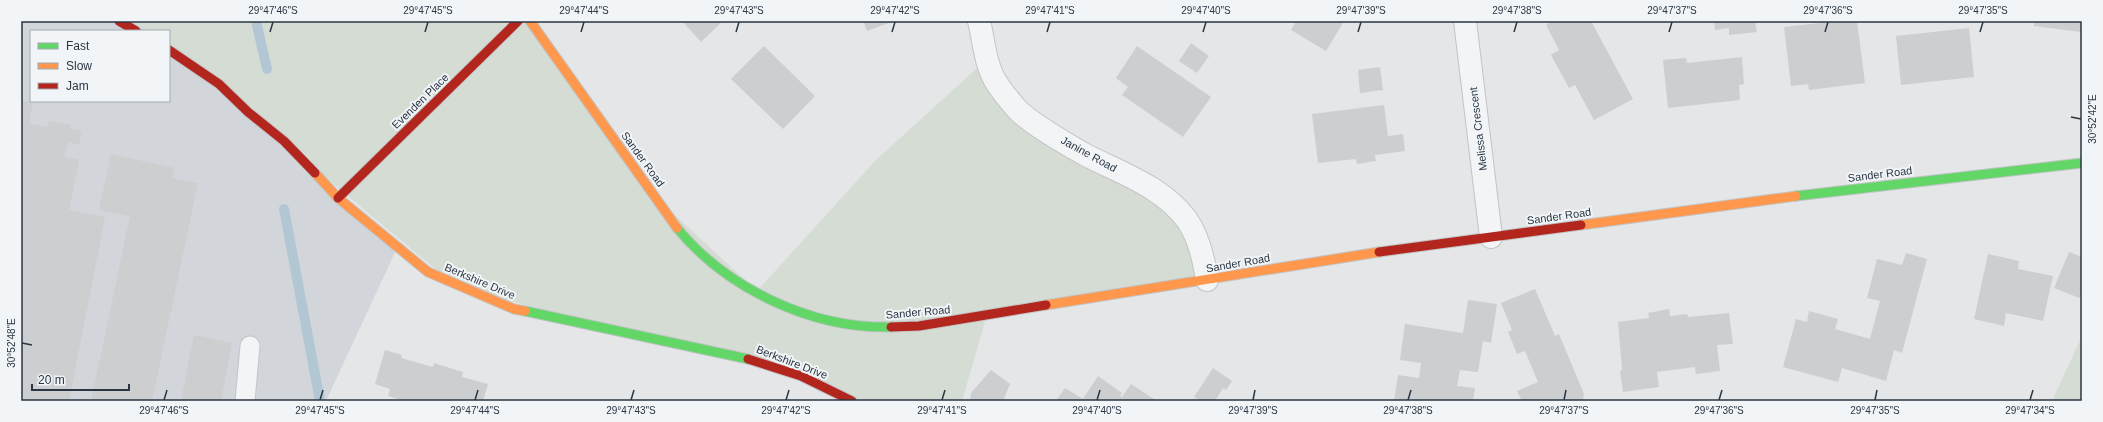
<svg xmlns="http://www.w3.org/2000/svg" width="2103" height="422" viewBox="0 0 2103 422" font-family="Helvetica,sans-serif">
  <rect width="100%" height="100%" fill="#e4e6e8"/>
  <path fill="#d2d6db" d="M21 21H124L141 31H31V101H169V47L397 248 326 401H21Z"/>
  <path fill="#d5dcd4" d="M124 21H530L654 196 757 291 876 160 986 60 996 85 1170 204 1206 280 987 315 962 401H846L799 377 457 287 169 47V31H141Z
    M2082 336V401H2052Z"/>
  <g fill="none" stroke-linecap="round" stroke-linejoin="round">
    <path stroke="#b3c6d3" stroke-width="10" d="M256 21 267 69
      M284 209 320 401"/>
  </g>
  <path fill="#ccced0" d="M682 21H723L701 42Z
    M863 21H894L867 31Z
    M1296 21H1344L1326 51 1291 30Z
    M1553 21H1591L1633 99 1594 120 1575 85 1569 88 1551 55 1559 50 1546 25Z
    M1714 21H1755L1757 32 1729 35V28L1715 30Z
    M1838 21H1857L1865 83 1809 90 1808 84 1791 86 1784 27Z
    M2034 21H2082V32L2034 26Z
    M1969 28 1974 77 1901 85 1896 36Z
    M1191 43 1209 56 1197 73 1179 61Z
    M764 46 815 96 783 129 731 79Z
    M1137 46 1211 97 1183 137 1122 95 1128 87 1116 78Z
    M1742 57 1744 84 1739 85 1740 100 1668 108 1663 60 1686 58 1687 63Z
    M1380 67 1383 90 1360 93 1358 70Z
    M21 100 33 103 29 123 47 127 49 121 71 125 70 129 82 131 79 145 68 142 64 157 79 160 69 210 105 217 69 401H21Z
    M1384 105 1388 136 1403 134 1405 151 1375 155 1376 161 1357 164 1356 159 1318 163 1312 114Z
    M111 154 174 168 172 178 198 183 152 401H91L130 216 99 210Z
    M2069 252 2082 257V299L2054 288Z
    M1906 253 1927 259 1902 353 1894 350 1886 381 1842 368 1838 382 1783 367 1796 319 1807 322 1809 311 1838 319 1835 329 1870 339 1880 301 1867 298 1877 259 1902 265Z
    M1988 254 2019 261 2018 269 2053 276 2043 321 2006 313 2004 326 1974 319Z
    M1535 289 1555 336 1559 334 1584 394 1583 401H1522L1517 391 1538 382 1525 351 1517 354 1508 332 1512 330 1501 303Z
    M1468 300 1497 304 1491 343 1483 341 1478 372 1460 370 1457 386 1475 388 1473 401H1394L1398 375 1419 378 1421 363 1400 360 1405 324 1463 333Z
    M1669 309 1670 316 1687 314 1688 317 1729 313 1733 344 1717 345 1720 371 1696 374 1695 367 1657 372 1659 387 1623 392 1620 372 1622 369 1618 322 1649 318 1648 313Z
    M194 335 232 343 221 401H181Z
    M385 350 402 355 401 358 433 367 434 363 463 372 462 377 488 384 483 401H404L388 396 390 389 375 384Z
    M1213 368 1232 381 1226 390 1223 388 1215 401H1201L1194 397Z
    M991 370 1010 384 1003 401H970L971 393Z
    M1098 376 1122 393 1120 396 1122 397 1131 384 1157 401H1056L1065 388 1083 399Z"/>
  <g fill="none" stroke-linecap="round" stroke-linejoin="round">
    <g stroke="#c2c4c6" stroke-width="21">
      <path id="lane" d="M245 401 250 346"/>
    </g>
    <g stroke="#c2c4c6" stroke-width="24">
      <path id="street" d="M979 21C984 41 985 67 998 85 1003 93 1010 101 1016 108 1027 121 1068 145 1084 154 1120 173 1162 186 1187 220 1199 237 1204 260 1207 280
        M1465 21 1491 237"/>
    </g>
    <g stroke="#c2c4c6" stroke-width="11">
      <path id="fast" d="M1796 196 2082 163
        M677 228C727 289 812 329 891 327
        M525 311 748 359"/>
    </g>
    <g stroke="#c2c4c6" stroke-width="11">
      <path id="slow" d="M530 21 677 228
        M315 173 338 198 428 272 514 309 525 311
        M1581 225 1796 196
        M1046 305 1379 252"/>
    </g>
    <g stroke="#c2c4c6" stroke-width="11">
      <path id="jam" d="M119 21 136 31
        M169 50 219 84 248 112 284 141 315 173
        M338 198 518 21
        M1379 252 1581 225
        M891 327 919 326 1046 305
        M748 359 801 376 852 401"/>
    </g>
    <use href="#lane" stroke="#f3f4f6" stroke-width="19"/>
    <use href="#street" stroke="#f3f4f6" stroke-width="22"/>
    <use href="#fast" stroke="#63d668" stroke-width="9"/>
    <use href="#slow" stroke="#ff974d" stroke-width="9"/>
    <use href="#jam" stroke="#b3261e" stroke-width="9"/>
  </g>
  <path fill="none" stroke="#2a3642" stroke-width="1.5" d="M270 32 273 22M425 32 428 22M581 32 584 22M736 32 739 22M892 32 895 22M1047 32 1050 22M1203 32 1206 22M1358 32 1361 22M1514 32 1517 22M1669 32 1672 22M1825 32 1828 22M1980 32 1983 22M2071 117 2081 119M22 343 32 345M164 400 167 390M320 400 323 390M475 400 478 390M631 400 634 390M786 400 789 390M942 400 945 390M1097 400 1100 390M1253 400 1255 390M1408 400 1411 390M1564 400 1566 390M1719 400 1722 390M1875 400 1877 390M2030 400 2033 390"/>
  <g text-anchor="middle" stroke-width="4" stroke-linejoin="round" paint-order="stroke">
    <g font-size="11" fill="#2a3642" stroke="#f2f5f8">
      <text transform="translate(420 101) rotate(-44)" y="4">Evenden Place</text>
      <text transform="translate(1478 129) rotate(-97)" y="4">Melissa Crescent</text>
      <text transform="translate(1089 154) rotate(29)" y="4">Janine Road</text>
      <text transform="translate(643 159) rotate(54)" y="4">Sander Road</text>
      <text transform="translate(1880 174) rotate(-7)" y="4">Sander Road</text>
      <text transform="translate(1559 216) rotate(-8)" y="4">Sander Road</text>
      <text transform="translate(1238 263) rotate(-10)" y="4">Sander Road</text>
      <text transform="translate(480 281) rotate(23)" y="4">Berkshire Drive</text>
      <text transform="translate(918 312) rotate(-5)" y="4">Sander Road</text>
      <text transform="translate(792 362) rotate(21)" y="4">Berkshire Drive</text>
    </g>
  </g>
  <rect width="2103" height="422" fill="none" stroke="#f2f5f8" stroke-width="44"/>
  <rect x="30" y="30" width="140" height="72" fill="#f2f5f8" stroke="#a2a9af"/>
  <rect x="38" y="43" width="20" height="6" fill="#63d668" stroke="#a2a9af"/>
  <text x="66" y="50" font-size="12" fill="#2a3642">Fast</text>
  <rect x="38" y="63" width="20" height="6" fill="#ff974d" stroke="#a2a9af"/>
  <text x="66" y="70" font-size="12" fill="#2a3642">Slow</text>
  <rect x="38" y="83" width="20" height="6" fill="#b3261e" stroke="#a2a9af"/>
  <text x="66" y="90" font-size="12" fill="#2a3642">Jam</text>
  <path d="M32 384v6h97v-6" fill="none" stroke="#2a3642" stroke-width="2"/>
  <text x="38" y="384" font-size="12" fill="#2a3642" stroke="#f2f5f8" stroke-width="3" paint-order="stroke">20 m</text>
  <rect x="22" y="22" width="2059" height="378" fill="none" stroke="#2a3642" stroke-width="1.5"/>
  <g font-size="10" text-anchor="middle" fill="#2a3642">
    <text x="273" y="14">29°47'46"S</text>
    <text x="428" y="14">29°47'45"S</text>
    <text x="584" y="14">29°47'44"S</text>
    <text x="739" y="14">29°47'43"S</text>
    <text x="895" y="14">29°47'42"S</text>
    <text x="1050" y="14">29°47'41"S</text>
    <text x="1206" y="14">29°47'40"S</text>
    <text x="1361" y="14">29°47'39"S</text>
    <text x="1517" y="14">29°47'38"S</text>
    <text x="1672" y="14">29°47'37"S</text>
    <text x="1828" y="14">29°47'36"S</text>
    <text x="1983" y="14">29°47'35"S</text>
    <text transform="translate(2092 119) rotate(-90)" y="4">30°52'42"E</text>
    <text transform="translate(11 343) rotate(-90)" y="4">30°52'48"E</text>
    <text x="164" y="414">29°47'46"S</text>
    <text x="320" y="414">29°47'45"S</text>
    <text x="475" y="414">29°47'44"S</text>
    <text x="631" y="414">29°47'43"S</text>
    <text x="786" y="414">29°47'42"S</text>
    <text x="942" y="414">29°47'41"S</text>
    <text x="1097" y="414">29°47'40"S</text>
    <text x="1253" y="414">29°47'39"S</text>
    <text x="1408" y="414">29°47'38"S</text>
    <text x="1564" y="414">29°47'37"S</text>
    <text x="1719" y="414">29°47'36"S</text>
    <text x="1875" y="414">29°47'35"S</text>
    <text x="2030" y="414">29°47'34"S</text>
  </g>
</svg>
